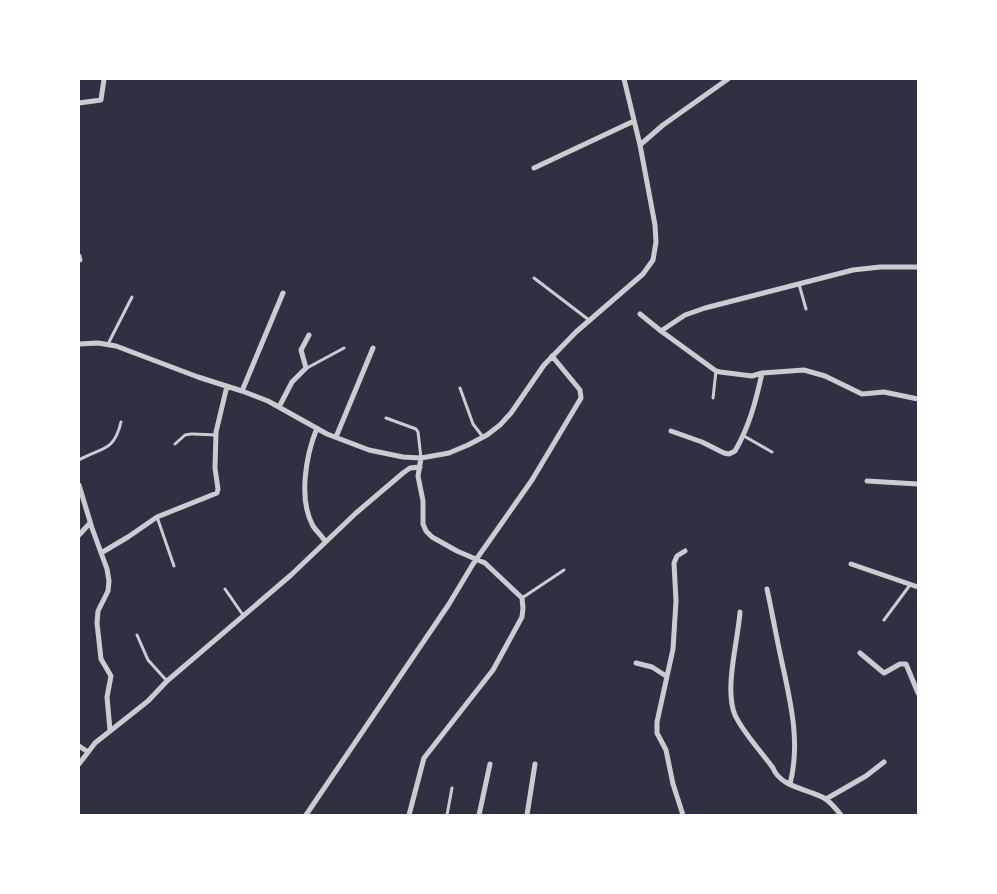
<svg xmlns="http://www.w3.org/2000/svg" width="997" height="894" viewBox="0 0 997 894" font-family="'Asap Condensed',sans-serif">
  <rect width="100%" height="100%" fill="#2d3142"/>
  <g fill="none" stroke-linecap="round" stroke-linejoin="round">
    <path stroke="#caccd0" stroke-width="3" d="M534 278 589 320
      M799 284 806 309
      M108 344 132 297
      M307 368 344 348
      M460 388 473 424 483 437
      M713 398 716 371
      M386 418 416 429 418 432 421 458
      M193 434 216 435
      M744 436 772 452
      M175 444 185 435 191 434
      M79 460C102 447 114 452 121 422
      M157 517 174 566
      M225 589 243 615
      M522 598 564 570
      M884 620 910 585
      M137 635 148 660 167 681
      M447 815 452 788"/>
    <path stroke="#caccd0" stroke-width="5" d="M79 103 101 100 104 79
      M640 145 663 125 728 79
      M534 168 634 121
      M79 256 80 260
      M918 267H880L853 270 705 308 685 315 661 331 716 371 720 372 752 376 762 373 804 370 825 376 862 394 884 392 918 399
      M640 314 661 331
      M79 344 98 343 116 346 198 377 242 391 268 401 327 434 369 450 403 457 421 458 449 453 468 445 487 435 500 425 511 413 544 365 576 332 643 274 653 260 656 242 655 225 640 145 624 79
      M242 391 283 293
      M279 407 292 382 306 368 301 350 309 335
      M317 428C306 455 298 499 313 526 317 532 322 536 325 541
      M671 431 702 442 724 453 729 454 735 451C749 427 756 401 762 373
      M336 437 373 348
      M867 481 918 484
      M79 485 92 528 107 569 109 581 108 591 98 611 97 623 101 659 111 676 107 697 110 730
      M79 535 90 523
      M101 553 128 537 157 517 217 493 218 489 215 468 216 432 227 386
      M851 564 918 587
      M767 589C772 612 776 635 781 658 790 700 801 741 790 784
      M740 612C738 641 724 689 735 715 744 734 761 751 773 768 780 787 808 789 824 798 831 802 836 809 841 815
      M860 653 884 673 900 664H906L918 693
      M636 663 652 667 666 676
      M79 746 88 752
      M79 764 95 743 148 701 167 681 291 575 356 513 403 473 410 468 420 467
      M826 799 866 776 884 762
      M306 815 449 604 473 564 532 480 581 398 580 390 552 356
      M409 815 424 758 493 670 522 617 523 608 522 598 485 563 457 551 432 537 426 531 423 524V501L418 476 421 458
      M479 815 490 764
      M527 815 535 764
      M683 815 673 784 666 750 657 733V722L673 649 676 601 674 563 677 556 685 551"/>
  </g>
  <rect width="997" height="894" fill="none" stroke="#ffffff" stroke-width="160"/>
</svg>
